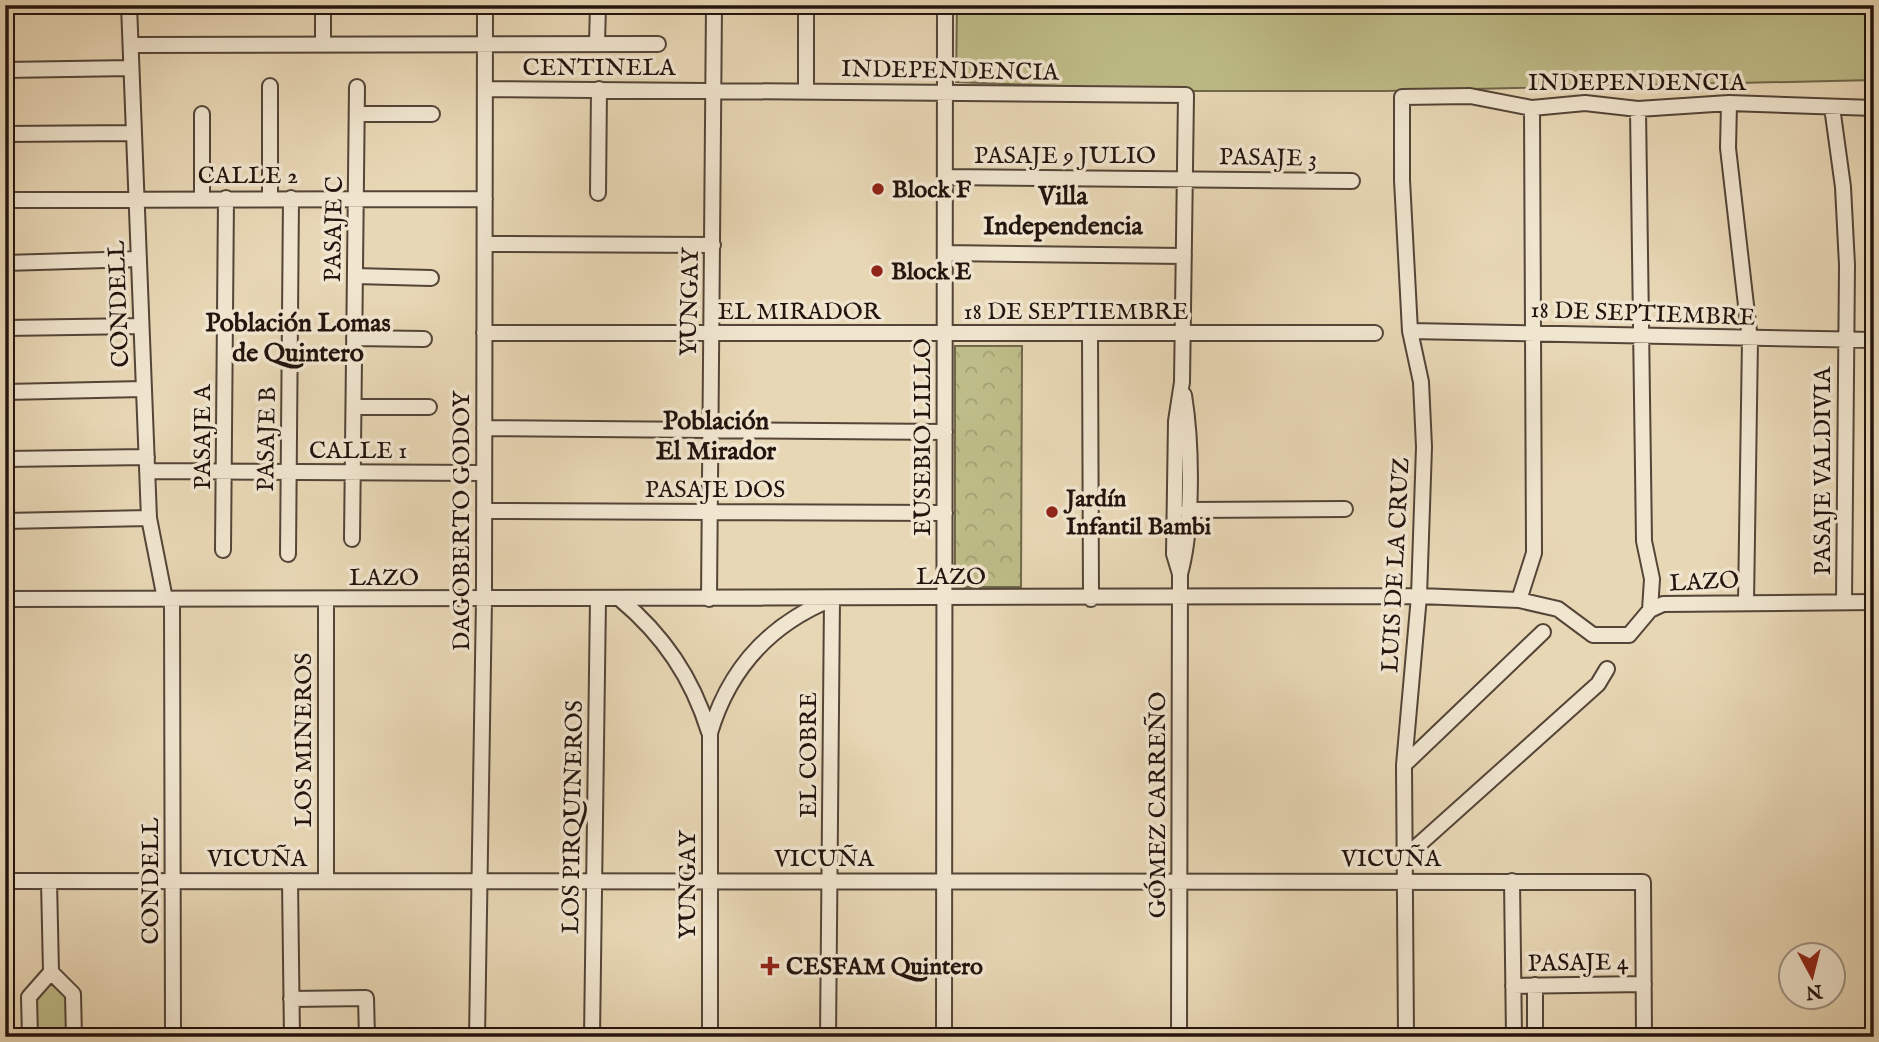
<svg xmlns="http://www.w3.org/2000/svg" width="1879" height="1042" viewBox="0 0 1879 1042" font-family="'IM FELL English',serif">
  <defs>
    <pattern id="forest-crowns" width="20" height="18" patternUnits="userSpaceOnUse" patternTransform="scale(1.75)"><rect width="20" height="18" fill="#bebc88"/><path d="M2 6a3 3 0 1 1 6 0M12 15a3 3 0 1 1 6 0" fill="none" stroke="#a3a174"/></pattern>
  </defs>
  <rect width="100%" height="100%" fill="#e8d7b5"/>
  <filter id="stains"><feTurbulence type="fractalNoise" baseFrequency=".00286" numOctaves="4"/><feColorMatrix values="0 0 0 0 .2 0 0 0 0 .09 0 0 0 0 .02 0 0 0 .5 -.17"/></filter>
  <radialGradient id="worn" r=".72"><stop offset=".6" stop-color="#630" stop-opacity="0"/><stop offset="1" stop-color="#630" stop-opacity=".3"/></radialGradient>
  <path fill="#bebc88" stroke="#70684b" stroke-width="2" d="M957 5H1874V80L1385 91H1188L956 82Z
    M48 981 69 1000V1037H36L34 997Z"/>
  <path fill="url(#forest-crowns)" stroke="#70684b" stroke-width="2" d="M955 346H1022L1021 587H955Z"/>
  <g fill="none" stroke-linecap="round" stroke-linejoin="round">
    <g stroke="#544538" stroke-width="18">
      <path id="street" d="M129 5 149 518 165 599
        M323 5V44
        M806 5V92
        M5 6 129 5
        M597 44 598 5
        M131 45 658 44
        M5 70 131 68
        M485 89 1186 95 1182 382 1176 421 1174 554 1180 574
        M1729 103 1728 148 1750 340 1746 602
        M1832 107 1843 187 1847 265 1844 602
        M1638 109 1644 541 1652 579 1650 610
        M357 114H432
        M5 134 134 133
        M945 177 1352 181
        M598 193 599 89
        M202 198V114
        M270 198V86
        M5 200 485 199
        M485 244 713 245
        M945 253 1184 256
        M5 263 139 259
        M355 276 431 278
        M5 328 141 326
        M1410 331 1874 340
        M484 333H1375
        M1090 334 1091 599
        M354 338 424 339
        M5 392 143 389
        M354 407H429
        M484 428 945 432
        M5 459 147 457
        M147 471 484 473
        M1188 510 1345 509
        M484 511 945 513
        M5 521 149 518
        M352 539 357 87
        M223 550 226 198
        M288 554 291 198
        M5 599 1419 596 1519 600 1558 609 1593 635H1629L1650 610 1663 604 1874 602
        M172 599 173 1037
        M620 599C663 635 692 677 709 732
        M709 599 714 5
        M1519 600 1534 553 1532 108
        M1404 765 1543 632
        M1405 857 1598 684 1607 669
        M5 881 1643 882 1644 1037
        M49 881 51 972 73 994 74 1037
        M290 881 292 1037
        M326 881V600
        M1512 881 1514 1037
        M1535 985V1037
        M1513 986 1644 984
        M291 999 366 998 367 1037
        M30 1037 29 997 51 972
        M477 1037 484 599 485 5
        M592 1037 598 599
        M710 1037V733C729 669 770 624 832 599L828 1037
        M944 1037 945 5
        M1179 1037 1180 574C1193 527 1192 444 1184 395
        M1406 1037 1404 765 1419 596 1424 447 1421 382 1410 331 1402 180V97L1470 96 1532 108 1585 103 1638 109 1729 103 1874 108"/>
    </g>
    <use href="#street" stroke="#f0e5cf" stroke-width="14"/>
  </g>
  <g fill="#8f2418" stroke="#f0e5cf" stroke-width="2.5">
    <circle cx="878" cy="189" r="7"/>
    <circle cx="877" cy="271" r="7"/>
    <circle cx="1052" cy="512" r="7"/>
    <path d="M766.5 955.5h7v7h7v7h-7v7h-7v-7h-7v-7h7z"/>
  </g>
  <g text-anchor="middle" stroke-width="7" stroke-linejoin="round" paint-order="stroke">
    <g font-size="24" fill="#23140e" stroke="#f0e5cf">
      <text x="599" y="75">CENTINELA</text>
      <text transform="translate(950 70) rotate(1)" y="8">INDEPENDENCIA</text>
      <text x="1637" y="90">INDEPENDENCIA</text>
      <text x="1065" y="163">PASAJE 9 JULIO</text>
      <text transform="translate(1268 157) rotate(1)" y="8">PASAJE 3</text>
      <text x="248" y="183">CALLE 2</text>
      <text transform="translate(333 229) rotate(-89)" y="8">PASAJE C</text>
      <text transform="translate(689 302) rotate(-89)" y="8">YUNGAY</text>
      <text transform="translate(118 304) rotate(-92)" y="8">CONDELL</text>
      <text x="799" y="319">EL MIRADOR</text>
      <text x="1076" y="319">18 DE SEPTIEMBRE</text>
      <text transform="translate(1643 313) rotate(2)" y="8">18 DE SEPTIEMBRE</text>
      <text transform="translate(202 437) rotate(-90)" y="8">PASAJE A</text>
      <text transform="translate(922 437) rotate(-90)" y="8">EUSEBIO LILLO</text>
      <text transform="translate(266 439) rotate(-89)" y="8">PASAJE B</text>
      <text x="358" y="458">CALLE 1</text>
      <text transform="translate(1822 471) rotate(-90)" y="8">PASAJE VALDIVIA</text>
      <text x="715" y="497">PASAJE DOS</text>
      <text transform="translate(461 521) rotate(-90)" y="8">DAGOBERTO GODOY</text>
      <text transform="translate(1395 565) rotate(-87)" y="8">LUIS DE LA CRUZ</text>
      <text x="951" y="584">LAZO</text>
      <text x="384" y="585">LAZO</text>
      <text transform="translate(1704 581) rotate(-3)" y="8">LAZO</text>
      <text transform="translate(303 740) rotate(-90)" y="8">LOS MINEROS</text>
      <text transform="translate(808 755) rotate(-90)" y="8">EL COBRE</text>
      <text transform="translate(1157 805) rotate(-90)" y="8">GÓMEZ CARREÑO</text>
      <text transform="translate(572 817) rotate(-89)" y="8">LOS PIRQUINEROS</text>
      <text x="257" y="866">VICUÑA</text>
      <text x="824" y="866">VICUÑA</text>
      <text x="1391" y="866">VICUÑA</text>
      <text transform="translate(150 881) rotate(-90)" y="8">CONDELL</text>
      <text transform="translate(687 885) rotate(-90)" y="8">YUNGAY</text>
      <text transform="translate(1578 962) rotate(-1)" y="8">PASAJE 4</text>
    </g>
    <g font-size="24" font-weight="bold" fill="#23140e" stroke="#f0e5cf" text-anchor="start">
      <text x="892" y="197">Block F</text>
      <text x="891" y="279">Block E</text>
      <text x="1066" y="506">Jardín<tspan x="1066" dy="28">Infantil Bambi</tspan></text>
      <text x="786" y="974">CESFAM Quintero</text>
    </g>
    <g font-size="26" font-weight="bold" fill="#23140e" stroke="#f0e5cf">
      <text x="1063" y="204">Villa<tspan x="1063" dy="30">Independencia</tspan></text>
      <text x="298" y="331">Población Lomas<tspan x="298" dy="30">de Quintero</tspan></text>
      <text x="716" y="429">Población<tspan x="716" dy="30">El Mirador</tspan></text>
    </g>
  </g>
  <rect width="1879" height="1042" fill="none" stroke="#e8d7b5" stroke-width="28"/>
  <rect x="7" y="7" width="1865" height="1028" fill="none" stroke="#23140e" stroke-width="3.5"/>
  <rect x="14" y="14" width="1851" height="1014" fill="none" stroke="#23140e" stroke-width="2"/>
  <g transform="translate(1812 976) rotate(173)"><circle r="33" fill="#f0e5cf" stroke="#9e9182" stroke-width="2"/>
  <path d="M0-5L12 26L0 18L-12 26Z" fill="#8f2418"/>
  <text y="-10" font-size="19" font-weight="bold" text-anchor="middle" fill="#23140e">N</text>
  </g>
  <rect width="100%" height="100%" filter="url(#stains)"/>
  <rect width="100%" height="100%" fill="url(#worn)"/>
</svg>
